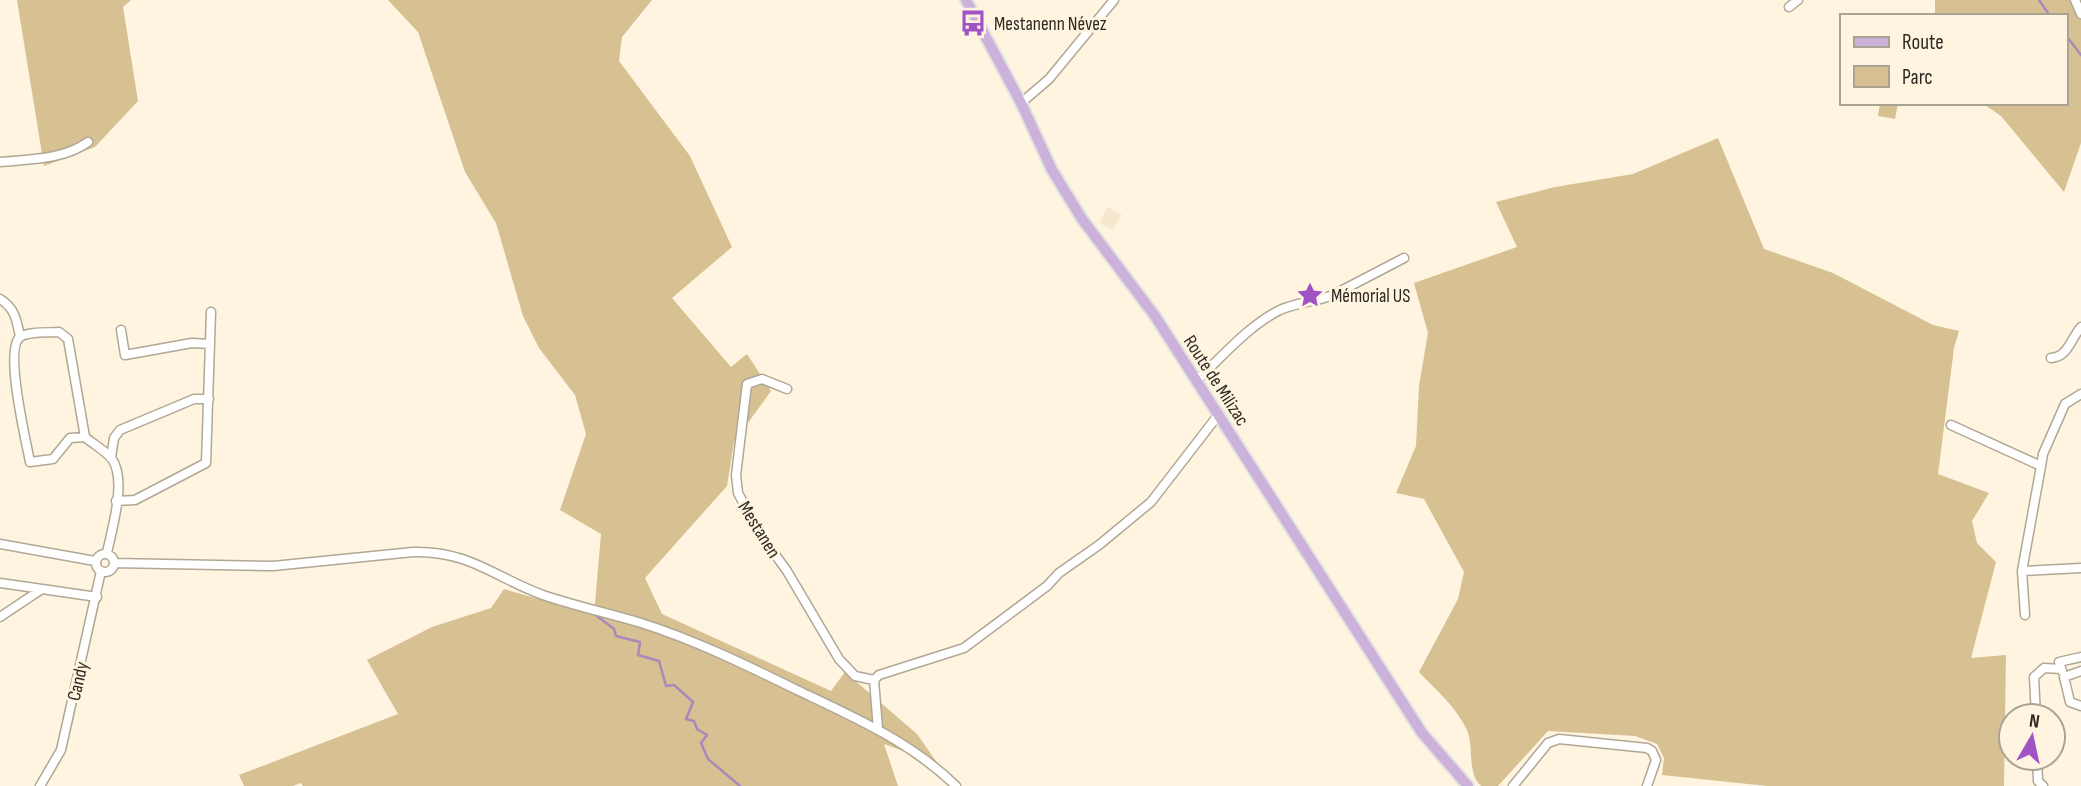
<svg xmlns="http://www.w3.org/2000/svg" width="2081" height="786" viewBox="0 0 2081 786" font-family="'Sofia Sans Condensed',sans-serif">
  <rect width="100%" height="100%" fill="#fef4e0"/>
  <path fill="#f6e8ce" d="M1108 207 1122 215 1112 230 1099 222Z"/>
  <path fill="#d7c092" d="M17 0H131L123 7 138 101 95 147 44 166Z
    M388 0H652L622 37 619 61 690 156 732 247 672 298 731 367 747 354 771 391 734 442 727 486 645 578 662 614 831 691 845 672 917 734 938 764 884 744 898 786H303L301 783 293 786H244L239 775 398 714 367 660 432 627 491 608 504 589 594 615 601 534 560 510 586 434 575 395 539 348 523 316 496 223 465 172 418 32Z
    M1935 0H2076L2081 11V143L2064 192 2001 116 1982 103H2065V16H1935Z
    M1880 103H1898L1895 119 1878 116Z
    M1718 138 1764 249 1833 273 1933 325 1959 331 1954 348 1938 474 1989 493 1972 521 1977 543 1996 562 1971 658 2006 655 2004 786H1767L1662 775 1664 758 1657 744 1635 736 1548 731 1498 786H1481C1466 772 1475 745 1466 728 1455 706 1436 690 1419 672L1458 599 1464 572 1424 499 1396 493 1416 446 1419 386 1428 333 1414 283 1517 247 1496 202 1555 187 1633 174Z"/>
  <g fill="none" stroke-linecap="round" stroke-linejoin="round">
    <path stroke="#a989ba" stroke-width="2.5" d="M2039 0 2050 16
      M2065 34 2081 55
      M597 616 614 629 616 636 640 642 638 655 659 661 666 686 674 685 693 702 686 719 694 721 697 729 707 735 701 743 708 759 740 786"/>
    <g stroke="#b1a795" stroke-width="11">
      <path id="minor" d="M2075 0 2081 14
        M1789 7 1798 0
        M1021 103 1049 79 1114 0
        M0 162C30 159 63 160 88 142
        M0 299C15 308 17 321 20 337
        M121 330 125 355 192 343 210 344
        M59 332 68 339 85 437 70 438 53 459 30 462C26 441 4 349 20 337 29 331 49 333 59 332Z
        M2051 358C2068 357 2070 340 2081 327
        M1197 380C1222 357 1249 325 1280 310 1298 302 1315 302 1333 295L1404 258
        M787 389 762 379 747 384 736 475 738 493 759 532 787 571 839 659 855 676 874 680
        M1951 425 2041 466 2022 571
        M85 437C93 444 106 451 112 459 127 481 112 528 107 553
        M111 458 114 438 120 430 194 399H209
        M2041 466 2043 454 2065 404 2081 394
        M116 501 135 500 206 463 211 312
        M0 544 95 561
        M96 563a9 9 0 1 1 18 0a9 9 0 1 1-18 0Z
        M114 563 273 566 413 552C468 550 496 578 543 595 575 606 608 613 641 623 695 640 746 665 797 690 854 717 911 742 956 786
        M0 583 42 589
        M2025 615 2022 571 2081 568
        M0 617 42 589 97 597
        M2062 671 2059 662 2081 657
        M2081 671 2064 677 2070 702 2081 706
        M874 680 879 675 964 648 1047 586 1059 573 1099 545 1151 502 1219 414
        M874 680 878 729
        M2036 716 2034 677 2044 668 2061 669
        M2037 758 2038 781 2043 786
        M40 786 61 750 101 571
        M1513 786 1548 743 1559 739 1647 748 1652 751 1656 760 1647 786"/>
    </g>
    <g stroke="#e1e1e0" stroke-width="14">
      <path id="major" d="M966 0 1021 103 1052 170 1082 219 1155 316 1422 733 1468 786"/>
    </g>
    <use href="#minor" stroke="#fff" stroke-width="8"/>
    <use href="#major" stroke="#ccb1da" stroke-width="10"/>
  </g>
  <defs>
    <g id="bus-bare" transform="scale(2.1)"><path d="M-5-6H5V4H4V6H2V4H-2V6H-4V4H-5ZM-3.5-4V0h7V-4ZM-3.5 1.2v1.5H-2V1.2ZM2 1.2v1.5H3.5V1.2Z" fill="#a153c5" stroke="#fef4e0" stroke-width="2.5" paint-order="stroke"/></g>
    <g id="sight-bare" transform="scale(2.1)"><path d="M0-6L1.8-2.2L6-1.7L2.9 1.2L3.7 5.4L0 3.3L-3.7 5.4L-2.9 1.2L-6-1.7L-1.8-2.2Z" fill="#a153c5" stroke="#fef4e0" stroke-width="2.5" paint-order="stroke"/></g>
  </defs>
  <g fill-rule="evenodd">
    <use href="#bus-bare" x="973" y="23"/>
    <use href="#sight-bare" x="1310" y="295"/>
  </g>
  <g text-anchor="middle" stroke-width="6" stroke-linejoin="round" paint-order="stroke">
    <g font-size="19" fill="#2c2921" stroke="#fef4e0" text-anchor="start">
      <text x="994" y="30">Mestanenn Névez</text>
      <text x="1331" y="302">Mémorial US</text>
    </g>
    <g font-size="19" fill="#2c2921" stroke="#fef4e0">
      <text transform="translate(1217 380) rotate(57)" y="7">Route de Milizac</text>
      <text transform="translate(760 529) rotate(58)" y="7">Mestanen</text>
      <text transform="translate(77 681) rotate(-77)" y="7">Candy</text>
    </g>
  </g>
  <rect x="1840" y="14" width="228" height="91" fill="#fef4e0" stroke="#aaa394" stroke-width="2"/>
  <rect x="1854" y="37" width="35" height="10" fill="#ccb1da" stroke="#aaa394" stroke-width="2"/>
  <text x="1902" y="49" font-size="21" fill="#2c2921">Route</text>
  <rect x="1854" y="66" width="35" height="21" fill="#d7c092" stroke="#aaa394" stroke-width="2"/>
  <text x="1902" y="84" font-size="21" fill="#2c2921">Parc</text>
  <g transform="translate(2032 737) rotate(9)"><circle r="33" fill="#fef4e0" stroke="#aaa394" stroke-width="2"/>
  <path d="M0-5L12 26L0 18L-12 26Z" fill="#a153c5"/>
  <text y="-10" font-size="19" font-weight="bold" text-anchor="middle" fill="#2c2921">N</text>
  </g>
</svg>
